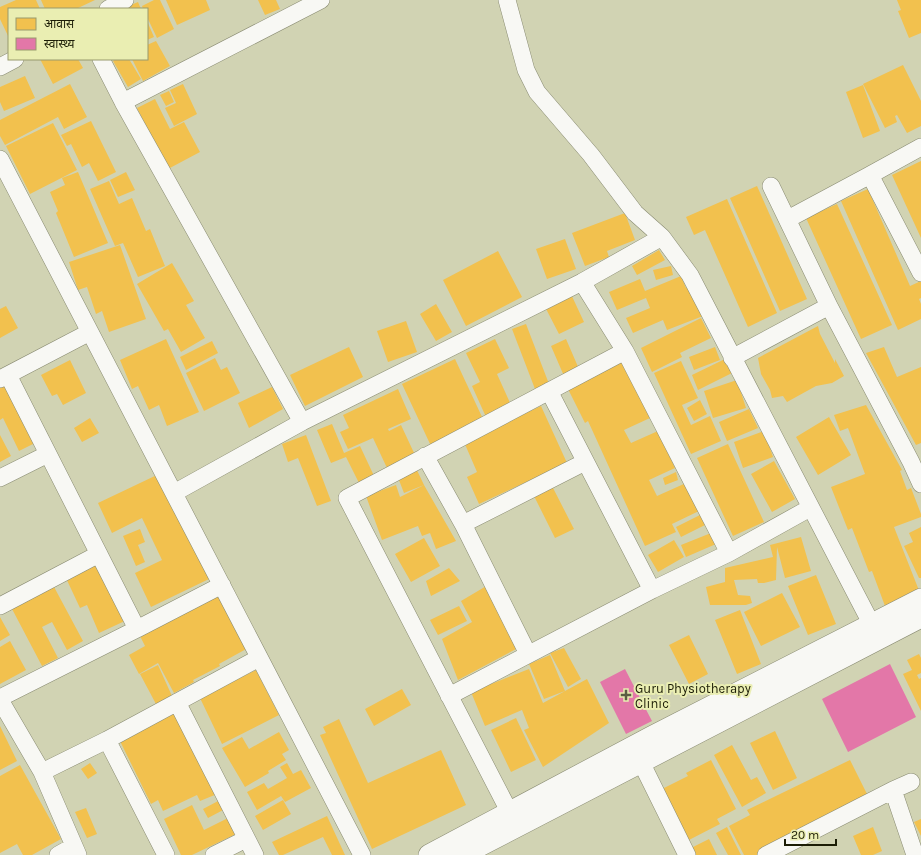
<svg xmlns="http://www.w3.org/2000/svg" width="921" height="855" viewBox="0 0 921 855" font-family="Karla,'Noto Sans Devanagari',sans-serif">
  <rect width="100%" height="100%" fill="#d1d3b3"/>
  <path fill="#f2c14e" d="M16 0H36L40 9H9V38L0 19V7Z
    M41 0H95L76 9H45Z
    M154 0H160L174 29 157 38 147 17V9H143L142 6Z
    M166 0H206L210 10 177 25Z
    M258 0H276L280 9 265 15Z
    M897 0H921V33L909 38 898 11 901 10Z
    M138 2 141 9H122Z
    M147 21 154 37 147 40Z
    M156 41 170 66 143 81 132 59H147V45Z
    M40 59H78L83 68 53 84Z
    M116 59H129L141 79 128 87 113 61Z
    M903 65 921 101V126L907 133 897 115 895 116 897 122 885 128 863 84Z
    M25 76 35 98 4 111 0 102V87Z
    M70 84 87 117 64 129 58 117 5 145 0 136V120Z
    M183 84 197 114 174 126 165 108 176 103 170 90Z
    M863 85 880 131 863 138 846 92Z
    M169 91 174 102 166 106 160 95Z
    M155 99 170 129 184 122 200 152 168 169 137 108Z
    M91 121 116 172 98 181 89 163 82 167 71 144 67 146 61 135Z
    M53 123 77 170 30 194 6 146Z
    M921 161V238L892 175Z
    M78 172 108 243 74 257 56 213 58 211 50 192 65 185 62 178Z
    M126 172 135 190 118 197 110 180Z
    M109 181 119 204 132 198 146 231 150 229 165 266 138 277 123 243 115 246 90 189Z
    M757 186 807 299 780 311 730 198Z
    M868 189 910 286 921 281V298L919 299 921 304V319L898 330 841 201Z
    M727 199 777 313 748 327 705 230 694 235 686 217Z
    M837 204 892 325 861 339 806 218Z
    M625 213 635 240 607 251 609 257 585 266 572 233Z
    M565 239 576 269 547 279 536 249Z
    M120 245 146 319 109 332 102 311 96 314 87 287 78 290 69 262Z
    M659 250 665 260 637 275 632 266Z
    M498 251 522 297 466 326 443 280Z
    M172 263 194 301 186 305 205 338 181 352 168 329 164 331 137 284Z
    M671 266 673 275 656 280 653 270Z
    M681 276 686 288 691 286 703 316 667 330 663 320 633 333 626 318 650 308 646 298 617 310 609 292 640 279 645 291Z
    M570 292 584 322 559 334 544 305Z
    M436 304 452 332 436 341 420 314Z
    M6 306 18 328 0 338V309Z
    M701 318 711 338 680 353 682 357 652 372 641 348Z
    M406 321 417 352 388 362 377 331Z
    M526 324 549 384 535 389 512 329Z
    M818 326 820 334 835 363V359L844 376 832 383 816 386 787 402 783 396 772 398 770 390 761 374 758 358Z
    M166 339 199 412 167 426 159 405 149 410 138 386 132 389 120 360Z
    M495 339 509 368 497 374 511 405 486 417 472 386 480 382 466 353Z
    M566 339 579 369 564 376 551 346Z
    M212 341 218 353 186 370 180 357Z
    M349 347 363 377 305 406 290 375Z
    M715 347 720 360 694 370 689 357Z
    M884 347 897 377 921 367V443L916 445 866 353Z
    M215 358 221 370 227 367 240 393 204 411 186 373Z
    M727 358 734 372 698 390 692 375Z
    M455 359 483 419 431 446 402 384Z
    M624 359 650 418 624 430 631 443 658 431 675 468 649 480 657 496 686 483 699 511 672 524 676 532 645 546 588 421 585 423 568 389Z
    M70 360 86 393 63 405 57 394 52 396 41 375Z
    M681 361 698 398 682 405 691 425 710 416 721 441 691 454 654 373Z
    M737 380 746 408 713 418 704 391Z
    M10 381 39 441 19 451 3 418 0 420V386Z
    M272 387 283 409 249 428 238 403Z
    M398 389 411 419 388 429 389 431 401 425 415 455 387 468 373 438 348 449 340 432 349 428 343 415Z
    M700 400 707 414 694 421 687 408Z
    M866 405 902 470 900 471 907 490 911 488 921 514V517L894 527 920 593 885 606 872 571 869 572 852 528 848 530 831 487 865 474 848 428 840 431 834 415Z
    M541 406 567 463 479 504 467 477 477 472 464 442Z
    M749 409 758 428 727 441 719 422Z
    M829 417 851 455 818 475 796 437Z
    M90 418 99 433 82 442 74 428Z
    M332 424 344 453 360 446 375 478 360 485 346 457 331 463 317 430Z
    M764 431 773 457 743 468 734 442Z
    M0 435 11 456 0 462Z
    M306 435 331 501 317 506 298 458 288 462 282 444Z
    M728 444 764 522 733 536 697 458Z
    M774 461 795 499 772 512 751 474Z
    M415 466 424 485 404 493 397 475Z
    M676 472 678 480 665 485 663 478Z
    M159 474 209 579 151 607 135 573 162 560 142 518 112 533 98 503Z
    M396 485 400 497 424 485 456 541 436 549 430 533 422 536 418 526 382 540 366 496Z
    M552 486 574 529 555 538 534 496Z
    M704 513 709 523 681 537 676 527Z
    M921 527V578H919L904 546 913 542 909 533Z
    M140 529 145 542 138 545 145 562 136 566 123 536Z
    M711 533 716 544 686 557 681 545Z
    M801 537 811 571 785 578 777 547 776 580 764 583H758L757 579 734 580 738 595 750 596 752 603 746 605H710L706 587 725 582V568L773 557 770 545Z
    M424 538 440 566 411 582 395 554Z
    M674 540 684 557 658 572 648 555Z
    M99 560 127 620 99 633 87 605 80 608 65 576Z
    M449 568 460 581 431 596 426 581Z
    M816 575 836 624 808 635 788 586Z
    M53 585 83 641 67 650 52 622 42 627 58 658 42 666 11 607Z
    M488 585 516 649 458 680 442 639 472 622 461 601Z
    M218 591 248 648 219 664 220 666 193 680 194 682 174 693 158 663 139 674 129 655 145 646 139 634Z
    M782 593 800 627 761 646 744 612Z
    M459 606 467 621 438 635 430 620Z
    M740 610 761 664 737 674 715 620Z
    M0 617 10 635 0 641Z
    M689 635 708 674 689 684 669 645Z
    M10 641 26 670 0 684V647Z
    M564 648 581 679 568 687 550 653Z
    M919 654 921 658V673L917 675 919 679 921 678V711L903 674 912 670 907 660Z
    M550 655 565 691 544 699 529 664Z
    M158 665 172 696 156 704 140 674Z
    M529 669 543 703 587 679 609 723 543 767 524 730 529 728 522 710 485 726 471 692Z
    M256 670 279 715 222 744 200 698Z
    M402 689 411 705 374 726 365 709Z
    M175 709 217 794 200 801 197 795 163 811 158 800 151 804 118 737Z
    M516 718 536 760 511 772 491 730Z
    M339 719 368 783 441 750 466 805 372 849 320 735 326 733 323 727Z
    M0 726 17 761 0 770Z
    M775 731 797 778 773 790 750 743Z
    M279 732 289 750 282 754 286 760 268 771 269 773 245 787 222 748 242 737 249 749Z
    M732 745 751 780 757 777 766 793 742 807 714 755Z
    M711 760 736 809 717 819 720 824 687 841 660 790 688 776 686 773Z
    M850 760 868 796 761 855H744L729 826 750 815 747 810Z
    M90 763 97 773 88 779 81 769Z
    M287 763 293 774 301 770 311 788 285 802 281 796 257 810 247 792 264 783 268 789 287 778 280 767Z
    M20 765 61 839 32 855H23L17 844 0 853V776Z
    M220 800 225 809 208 818 203 809Z
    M283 800 291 814 263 830 255 816Z
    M192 805 204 830 230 817 238 833 192 855H181L164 819Z
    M86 808 97 834 87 838 75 812Z
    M327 816 345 855H332L323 837 283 855H279L272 842Z
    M921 819V836L914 822Z
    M727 827 741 855H728L716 833Z
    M873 827 882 851 873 855H861L853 836Z
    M709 839 717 855H695L691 848Z"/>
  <path fill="#e377a8" d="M890 664 916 717 848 752 822 699Z
    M625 669 652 721 626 734 600 682Z"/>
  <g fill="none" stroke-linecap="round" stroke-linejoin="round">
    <g stroke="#888a71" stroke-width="18">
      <path id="minor" d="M507 0 526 70 537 92 591 155 635 213 662 237
        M108 9 125 0
        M101 59 123 102 302 422
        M0 67 15 59
        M123 102 321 0
        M0 159 362 855
        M870 175 921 147
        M771 186 829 306 911 462 921 484
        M788 219 870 175 921 273
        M582 282 625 351 729 553
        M732 358 829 306
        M8 375 137 629 222 585
        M0 379 90 332
        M549 391 652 590
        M425 456 463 524 585 462
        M0 478 48 454
        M174 493 302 422 582 282 662 237 690 275 872 625
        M463 524 528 654
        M0 606 99 554
        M449 696 652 590 729 553 810 508
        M0 698 137 629
        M0 700 42 772 107 740 259 658
        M177 702 255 855
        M107 740 166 855
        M641 762 687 855
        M42 772 78 855
        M893 790 911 782
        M510 813 347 498 625 351
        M58 855 74 846
        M214 855 246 839
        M766 855 893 790 915 855"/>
    </g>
    <g stroke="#888a71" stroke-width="22">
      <path id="tertiary" d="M429 855 653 736 921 599
        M462 855 921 617"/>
    </g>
    <use href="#minor" stroke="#f8f8f4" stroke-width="17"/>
    <use href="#tertiary" stroke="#f8f8f4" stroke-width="21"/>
  </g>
  <path fill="#5b5d43" stroke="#eaeeb2" stroke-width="1.5" d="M624 689h4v4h4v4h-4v4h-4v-4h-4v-4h4z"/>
  <g text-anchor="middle" stroke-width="4" stroke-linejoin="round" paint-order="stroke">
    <g font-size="13" fill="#1c1d06" stroke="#eaeeb2" text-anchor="start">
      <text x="635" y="693">Guru Physiotherapy<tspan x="635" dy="15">Clinic</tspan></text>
    </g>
  </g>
  <rect x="8" y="8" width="140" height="52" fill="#eaeeb2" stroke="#989a6d"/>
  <rect x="16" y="18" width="20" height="12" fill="#f2c14e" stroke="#989a6d"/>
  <text x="44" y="28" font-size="12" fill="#1c1d06">आवास</text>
  <rect x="16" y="38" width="20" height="12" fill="#e377a8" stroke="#989a6d"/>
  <text x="44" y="48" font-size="12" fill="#1c1d06">स्वास्थ्य</text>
  <path d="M785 839v6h51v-6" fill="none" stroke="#1c1d06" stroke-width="2"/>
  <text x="791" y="839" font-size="12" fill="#1c1d06" stroke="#eaeeb2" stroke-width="3" paint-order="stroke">20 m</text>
</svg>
